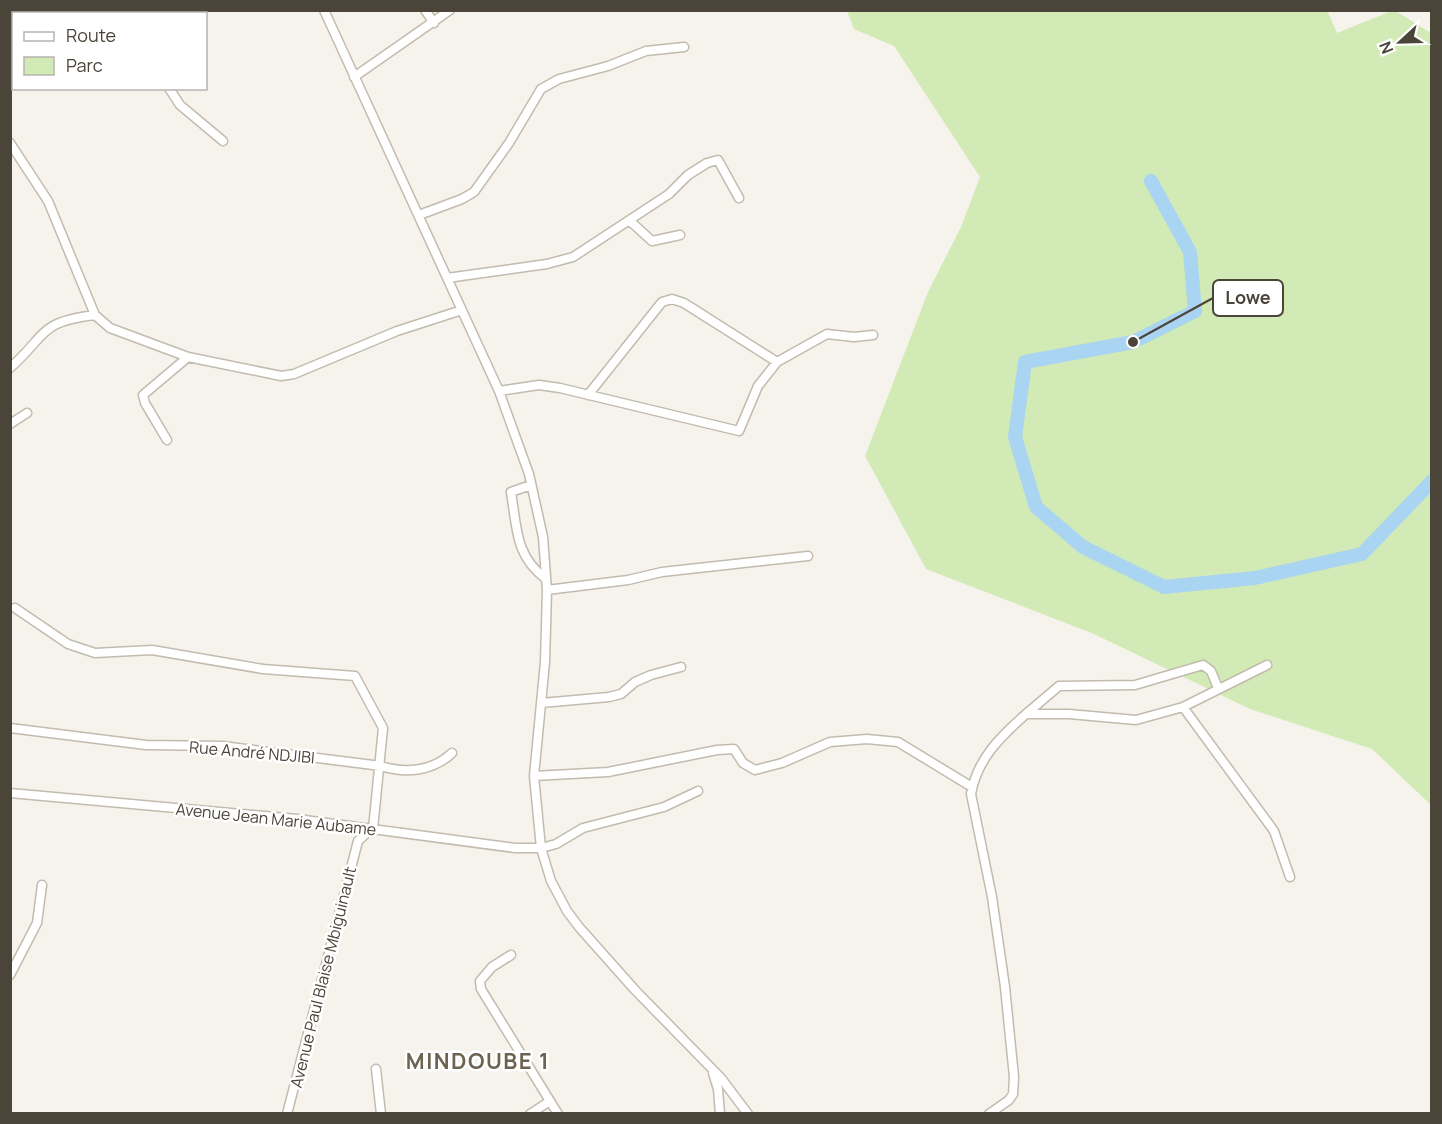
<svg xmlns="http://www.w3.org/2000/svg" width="1442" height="1124" viewBox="0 0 1442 1124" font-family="Manrope,sans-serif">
  <rect width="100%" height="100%" fill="#f6f3ec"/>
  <path fill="#d2eab5" d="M1327 10 1337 33 1394 10 1431 33V805L1372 749 1250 709 1094 634 926 569 865 456 928 292 961 227 980 177 894 46 854 29 847 11Z"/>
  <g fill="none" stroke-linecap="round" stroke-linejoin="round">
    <path stroke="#a9d4f2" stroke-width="14" d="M1151 181 1190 252 1195 311 1133 342 1025 362 1015 437 1036 507 1083 547 1164 587 1255 578 1362 554 1432 481"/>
    <g stroke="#c2bbae" stroke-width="11">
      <path id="minor" d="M140 10 141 14
        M324 10 499 391 529 474 543 537 547 590 545 662 534 776 541 848 551 881 567 911 579 927 635 990 721 1078 748 1114
        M425 10 434 23
        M354 77 450 10
        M169 88 180 105 223 141
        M10 143 48 201 95 315 110 328 188 357 281 376 294 374 397 331 462 310
        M419 215 462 199 474 192 509 143 541 89 559 79 608 66 646 51 684 47
        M630 221 652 241 680 235
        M447 278 547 264 573 257 669 194 688 175 707 163 718 160 739 198
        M10 368C48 334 38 322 95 315
        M499 391 539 385 560 388 739 431 758 386 777 362 827 334 854 337 873 335
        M588 395 662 302 672 299 684 303 777 362
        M10 424 27 413
        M167 440 145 403 143 395 188 357
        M531 485 511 492C517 528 515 556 546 579
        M547 590 628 580 662 572 808 556
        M15 608 68 644 95 653 152 650 263 669 355 676 383 728 373 829
        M541 703 609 697 621 694 635 682 651 675 681 667
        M1183 707 1274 831 1290 877
        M1026 714 1059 686 1135 685 1203 665 1211 671 1218 688
        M10 728 146 745 223 746 381 766C406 774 433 771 452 753
        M534 776 608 772 717 750 734 749 743 763 755 770 782 763 830 742 867 739 898 742 972 787
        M10 793 297 819 515 848H541L556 844 583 828 664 807 698 791
        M511 955 492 967 480 981 481 989 558 1114
        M10 975 37 923 42 885
        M376 1069 381 1114
        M713 1073 718 1089 720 1114
        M287 1114 358 841 371 829
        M530 1114 550 1101
        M989 1114 1009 1100 1013 1094 1014 1077 1005 987 992 897 971 794C977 759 1001 736 1026 714H1069L1136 720 1183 707 1267 665"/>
    </g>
    <use href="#minor" stroke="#fff" stroke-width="8"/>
  </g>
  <g text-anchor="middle" stroke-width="5" stroke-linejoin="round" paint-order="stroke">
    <g font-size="16" fill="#4b4439" stroke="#fff">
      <text transform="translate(252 752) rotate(5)" y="6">Rue André NDJIBI</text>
      <text transform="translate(276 819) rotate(6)" y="6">Avenue Jean Marie Aubame</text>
      <text transform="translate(323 977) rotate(-76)" y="6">Avenue Paul Blaise Mbiguinault</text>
    </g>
    <g font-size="22" font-weight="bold" letter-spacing="1.5" fill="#6e6250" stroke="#fff">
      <text x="478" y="1069">MINDOUBE 1</text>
    </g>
  </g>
  <path fill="none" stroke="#4b4439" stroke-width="2" d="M1133 342L1213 298"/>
  <circle fill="#4b4439" stroke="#fff" stroke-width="2" cx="1133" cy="342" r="6"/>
  <rect fill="#fff" stroke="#4b4439" stroke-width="2" x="1213" y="280" width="70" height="36" rx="6"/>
  <g font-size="18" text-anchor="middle" font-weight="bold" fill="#4b4439">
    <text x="1248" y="304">Lowe</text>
  </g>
  <rect width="1442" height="1124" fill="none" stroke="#4b4439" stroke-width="24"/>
  <rect x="12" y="12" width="195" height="78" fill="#ffffff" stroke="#b7b4b0" stroke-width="1.5"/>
  <rect x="24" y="32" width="30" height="9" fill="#ffffff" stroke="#b7b4b0" stroke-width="1.5"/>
  <text x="66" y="42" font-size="18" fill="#4b4439">Route</text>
  <rect x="24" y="57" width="30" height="18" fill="#d2eab5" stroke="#b7b4b0" stroke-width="1.5"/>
  <text x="66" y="72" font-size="18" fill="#4b4439">Parc</text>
  <g transform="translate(1400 42) rotate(248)" stroke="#ffffff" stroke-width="4.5" paint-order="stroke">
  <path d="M0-4.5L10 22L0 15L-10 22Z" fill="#4b4439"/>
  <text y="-9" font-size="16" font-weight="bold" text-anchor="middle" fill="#4b4439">N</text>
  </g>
</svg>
